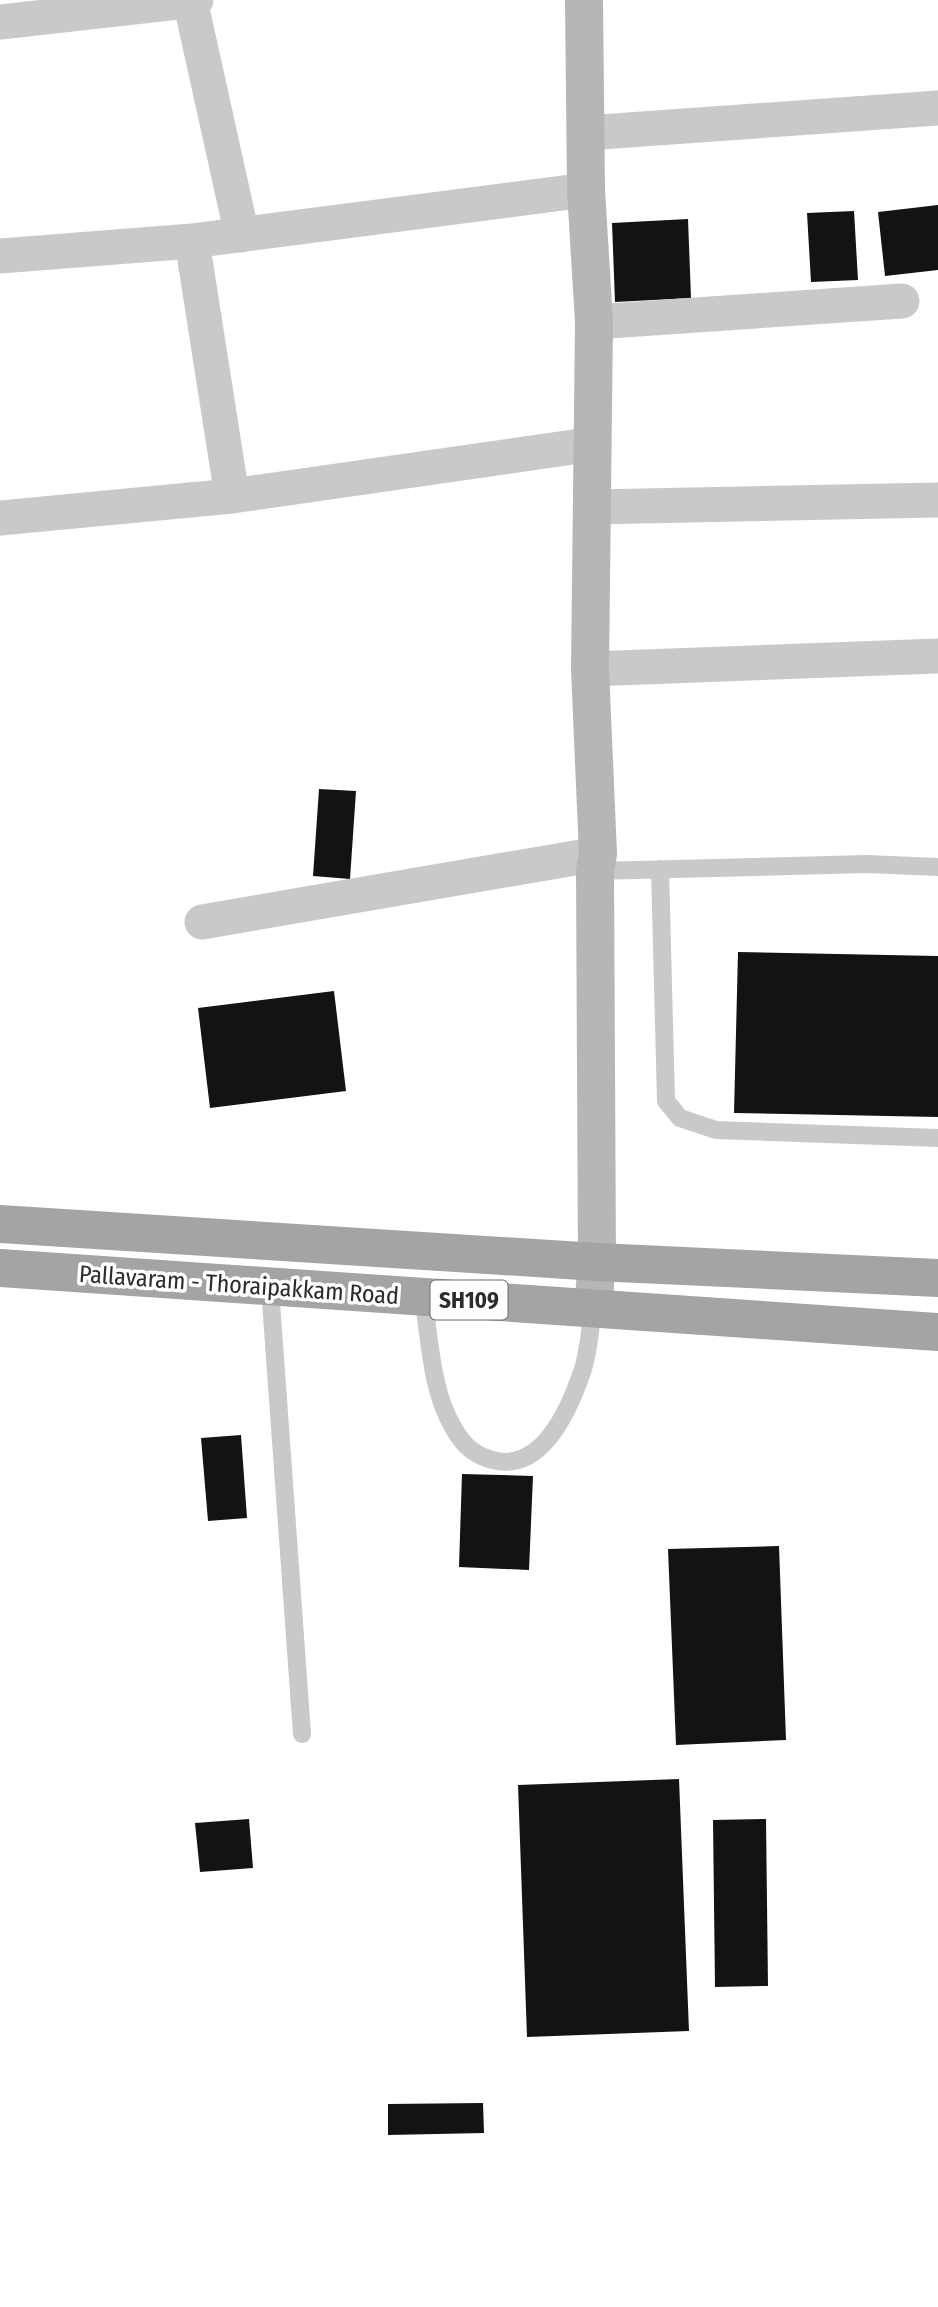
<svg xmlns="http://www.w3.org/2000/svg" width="938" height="2307" viewBox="0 0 938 2307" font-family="'Fira Sans Condensed',sans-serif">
  <rect width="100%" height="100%" fill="#fff"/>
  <path fill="#131313" d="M938 205V270L885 276 878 212Z
    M854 211 858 280 811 282 807 213Z
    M688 219 691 298 615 302 612 223Z
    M319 789 356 791 350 879 313 876Z
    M738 952 938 956V1117L734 1113Z
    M334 991 346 1091 210 1108 198 1008Z
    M241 1435 247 1518 208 1521 201 1438Z
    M462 1474 533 1476 529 1570 459 1567Z
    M779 1546 786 1740 676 1745 668 1549Z
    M679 1779 689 2031 527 2037 518 1785Z
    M249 1819 253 1868 200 1872 195 1823Z
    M766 1819 768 1986 715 1987 713 1820Z
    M483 2103 484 2133 388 2135V2104Z"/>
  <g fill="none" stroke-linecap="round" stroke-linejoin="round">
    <path stroke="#c9c9c9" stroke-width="18" d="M660 869 666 1101 680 1118 716 1130 938 1138
      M595 871 867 864 938 867
      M270 1288 302 1734
      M423 1297C430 1339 431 1390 453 1427 463 1446 476 1457 497 1461 544 1469 570 1407 582 1372 589 1352 590 1329 593 1308"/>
    <path stroke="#c9c9c9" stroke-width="35" d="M190 0 242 235
      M0 22 196 0
      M586 133 938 108
      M192 241 232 496
      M0 256 192 241 586 190
      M594 322 902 301
      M593 507 938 500
      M0 518 232 496 594 444
      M590 669 938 656
      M202 922 598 854"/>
    <path stroke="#b6b6b6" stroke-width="38" d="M584 0 586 190 594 322 590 669 598 854 595 871 597 1262 593 1308"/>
    <path stroke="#a4a4a4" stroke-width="38" d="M0 1224 597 1262 938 1278
      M0 1268 938 1332"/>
  </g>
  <g text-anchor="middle" stroke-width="7" stroke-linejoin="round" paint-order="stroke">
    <rect fill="#fff" stroke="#6b6b6b" stroke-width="2" x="430.5" y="1280.5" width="77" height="39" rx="5"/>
    <g font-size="23" font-weight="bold" fill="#2c2c2c">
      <text x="469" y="1308">SH109</text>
    </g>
    <g font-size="24" fill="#2c2c2c" stroke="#fff">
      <text transform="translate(239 1285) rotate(4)" y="8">Pallavaram - Thoraipakkam Road</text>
    </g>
  </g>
</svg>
